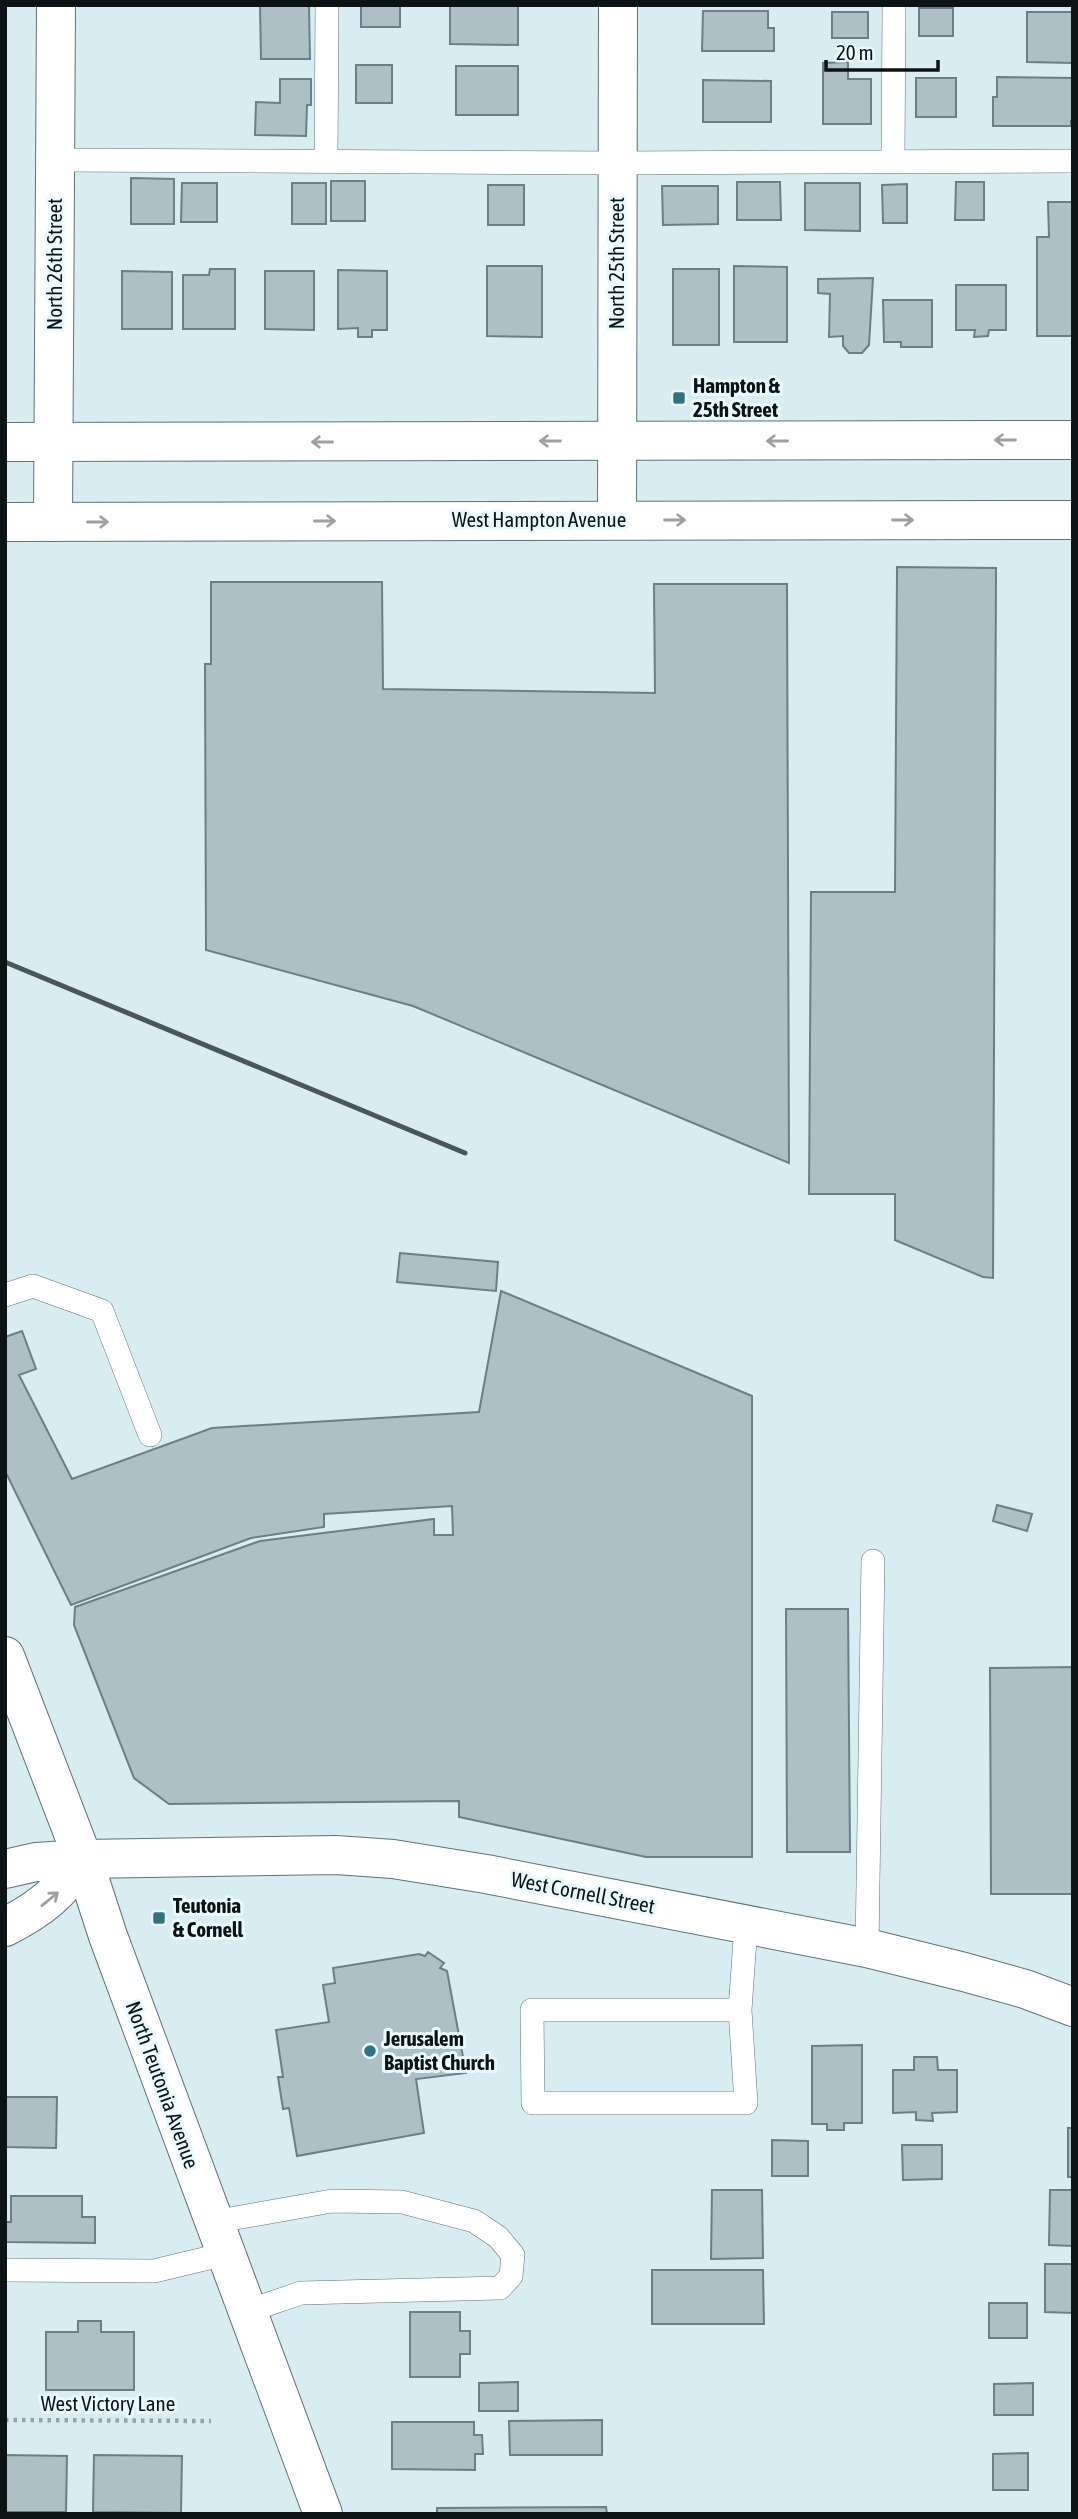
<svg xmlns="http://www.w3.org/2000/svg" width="1078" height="2519" viewBox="0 0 1078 2519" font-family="'Asap Condensed',sans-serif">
  <rect width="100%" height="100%" fill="#d8edf2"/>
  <path fill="#acc0c5" stroke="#6c7f84" stroke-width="2" d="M260 5H309L310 59H261Z
    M361 5H400V27H361Z
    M450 5H518V45L450 44Z
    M919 8H953V36H919Z
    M703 11H768V28H774V51H702Z
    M832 12H868V38H832Z
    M1027 12H1073V63L1027 62Z
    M848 62V79H871V124H823V63Z
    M356 65H392V103H356Z
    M456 66H518V115H456Z
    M997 77 1073 78V121H1071V126H993V97H997Z
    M916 78H956V117H916Z
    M280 79H311V105H307L306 136 255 135 256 102 280 103Z
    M703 80 771 81V122H703Z
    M131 178 174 179V224H131Z
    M331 181H365V221H331Z
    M737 182H780L781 220H737Z
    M956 182H984V220H955Z
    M182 183H217V222H181Z
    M292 183H326V224H292Z
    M805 183H860V231L805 230Z
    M907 184V223H883L882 185Z
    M488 185H524V225H488Z
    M662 186H718V224L663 225Z
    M1048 202H1073V336H1037V237H1049Z
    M487 266H542V337L487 336Z
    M734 266 787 267V342H734Z
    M210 269H235V329H183V275H209Z
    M673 269H719V345H673Z
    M338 270 387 271V330H372V337H358V328L338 329Z
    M122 271 172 272V329H122Z
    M265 271H314V330L265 329Z
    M873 278 869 345 862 353H849L843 346V336L829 337 830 294 818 293V279Z
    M956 285H1006V330H989L988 336 974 337 975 330H956Z
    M883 300H932V347H901V342H884Z
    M897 567 996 568 993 1278 983 1277 895 1240V1194H809L811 892H895Z
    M211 582H382L383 689 655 693 654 584H787L789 1163 413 1006 206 950 205 664H211Z
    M400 1253 498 1262 496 1291 397 1282Z
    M501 1291 752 1396V1857H646L459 1817V1801L169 1804 134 1778 74 1625 75 1607 260 1541 434 1519V1535H453L452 1506 324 1514V1527L251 1538 71 1605 5 1471V1337L22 1331 36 1369 19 1375 72 1479 212 1428 479 1412Z
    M997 1505 1032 1514 1027 1531 993 1521Z
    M786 1609H848L850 1852H787Z
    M1073 1667V1894H991L990 1668Z
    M428 1952 444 1963 440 1968 447 1971 466 2073 416 2079 424 2133 297 2156 289 2108 283 2109 278 2077H283L276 2030 329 2022 323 1985 335 1983 333 1968 419 1954 425 1956Z
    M862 2045V2123H844V2130H827V2124H812V2046Z
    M914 2057H937L938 2070H957V2112L932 2113 933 2121 916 2120V2112L893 2113V2070H914Z
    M5 2097H57L56 2148 5 2147Z
    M1068 2128H1073V2177H1068Z
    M772 2140 808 2141V2176H772Z
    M902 2145H942V2179L903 2180Z
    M712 2190H762L763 2258 711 2259Z
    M1050 2190H1073V2246L1049 2245Z
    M11 2196H82V2217H95V2243L5 2242V2222H11Z
    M1045 2264H1073V2313L1045 2312Z
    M652 2270H763L764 2324H652Z
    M989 2303H1027V2338H989Z
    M410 2312H460V2331H470V2354H460V2377H410Z
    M78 2321H101V2332H134V2390H46V2332H78Z
    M518 2382V2411H479V2383Z
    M1033 2383V2415H994V2384Z
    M602 2420V2455H510L509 2421Z
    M392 2422H474V2435H482L483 2454H475V2470L392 2469Z
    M1028 2453V2490H993V2454Z
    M5 2455 67 2456 66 2512H5Z
    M94 2455 182 2456 181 2513 93 2512Z
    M606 2507 607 2514H437V2508Z"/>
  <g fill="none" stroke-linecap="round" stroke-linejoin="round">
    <g stroke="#5f7276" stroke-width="24">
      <path id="lane" d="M55 160 617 163 1073 161
        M893 160 894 5
        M326 162 327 5
        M5 1295 33 1286 102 1311 150 1435
        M867 1948 873 1561
        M740 2010H532L533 2103H746L740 2010 746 1925
        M213 2222 332 2201 402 2202 474 2221 498 2237 513 2255 511 2276 500 2288 301 2293 248 2311
        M5 2270 154 2271 225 2254"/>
    </g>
    <g stroke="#5f7276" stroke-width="40">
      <path id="street" d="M617 520 618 5
        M53 522 56 5
        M83 1859 336 1855 393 1859 486 1874 867 1948 964 1972 1025 1989 1073 2007"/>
    </g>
    <g stroke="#5f7276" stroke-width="40">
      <path id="secondary" d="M5 442 1073 440
        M5 522 1073 520
        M5 1656 83 1859 108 1936 323 2514
        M5 1869 36 1862 83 1859
        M5 1927C41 1909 61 1892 83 1859"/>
    </g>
    <path stroke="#94a5a9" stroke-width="4.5" stroke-dasharray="3.5 5" stroke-linecap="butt" d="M5 2420 211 2421"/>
    <use href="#lane" stroke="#fff" stroke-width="23"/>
    <use href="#street" stroke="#fff" stroke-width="38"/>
    <use href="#secondary" stroke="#fff" stroke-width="38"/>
    <path stroke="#4b5659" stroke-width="5" d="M5 962 465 1153"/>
  </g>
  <defs><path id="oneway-shaft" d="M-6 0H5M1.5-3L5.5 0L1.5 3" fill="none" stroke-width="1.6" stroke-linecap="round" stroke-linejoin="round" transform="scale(1.75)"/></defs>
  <g stroke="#9ea1a1">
    <use href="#oneway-shaft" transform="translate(1005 440) rotate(180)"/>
    <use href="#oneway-shaft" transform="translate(550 441) rotate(180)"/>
    <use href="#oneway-shaft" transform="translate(777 441) rotate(180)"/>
    <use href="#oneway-shaft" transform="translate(322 442) rotate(180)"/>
    <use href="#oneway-shaft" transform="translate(675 520)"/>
    <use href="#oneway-shaft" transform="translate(903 520)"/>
    <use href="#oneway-shaft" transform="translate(325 521)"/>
    <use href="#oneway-shaft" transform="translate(98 522)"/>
    <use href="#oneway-shaft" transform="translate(50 1899) rotate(-39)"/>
  </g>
  <g fill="#2e7482" stroke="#e9fafe" stroke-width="2.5">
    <rect x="672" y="391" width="14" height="14" rx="3.5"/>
    <rect x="152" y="1911" width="14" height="14" rx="3.5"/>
    <circle cx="370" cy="2051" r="7"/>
  </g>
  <g text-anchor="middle" stroke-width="6" stroke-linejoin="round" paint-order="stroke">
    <g font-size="21" fill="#0c1315" stroke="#e9fafe">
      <text transform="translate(617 263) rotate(-90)" y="7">North 25th Street</text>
      <text transform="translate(55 264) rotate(-90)" y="7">North 26th Street</text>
      <text x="539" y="527">West Hampton Avenue</text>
      <text transform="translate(583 1893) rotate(11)" y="7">West Cornell Street</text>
      <text transform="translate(162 2085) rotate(70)" y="7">North Teutonia Avenue</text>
      <text x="108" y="2411">West Victory Lane</text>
    </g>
    <g font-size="21" font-weight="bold" fill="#0c1315" stroke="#e9fafe" text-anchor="start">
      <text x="693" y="393">Hampton &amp;<tspan x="693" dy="24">25th Street</tspan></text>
      <text x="173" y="1913">Teutonia<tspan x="173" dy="24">&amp; Cornell</tspan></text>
      <text x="384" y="2046">Jerusalem<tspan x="384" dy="24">Baptist Church</tspan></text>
    </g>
  </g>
  <rect width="1078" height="2519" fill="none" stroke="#0c1315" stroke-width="14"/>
  <path d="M826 60v10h112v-10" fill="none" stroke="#0c1315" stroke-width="3.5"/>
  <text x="836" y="60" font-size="21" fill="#0c1315" stroke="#e9fafe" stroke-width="5" paint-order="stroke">20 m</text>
</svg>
